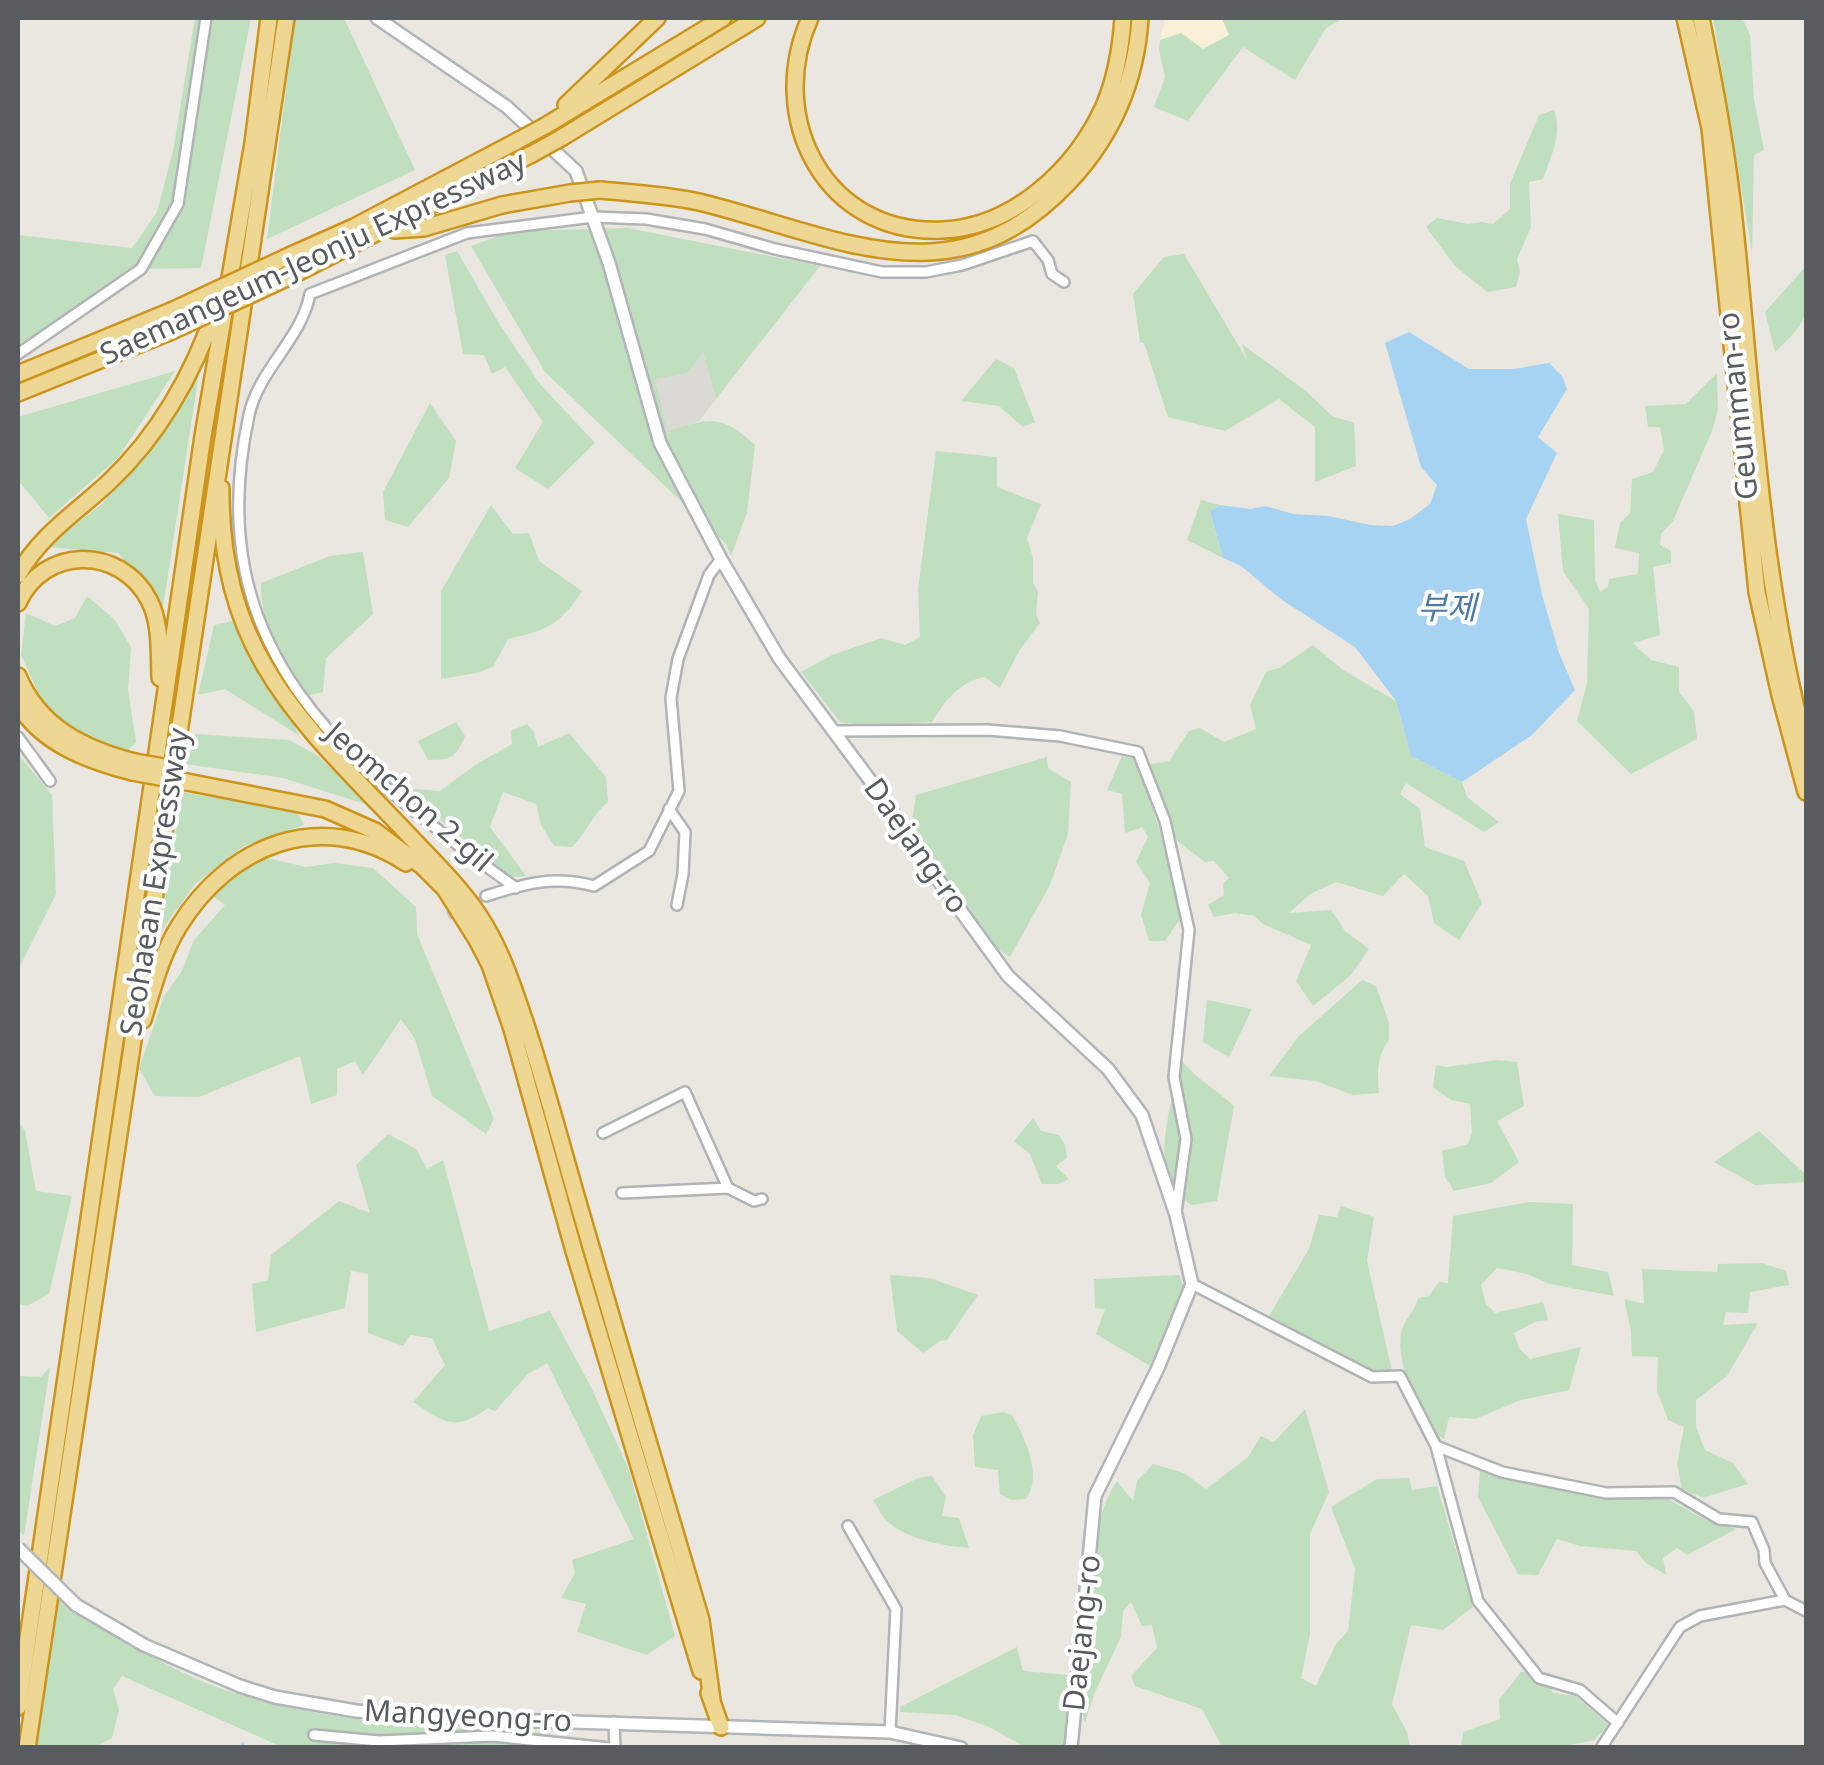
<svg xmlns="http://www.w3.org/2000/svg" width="1824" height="1765" viewBox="0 0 1824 1765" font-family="'Noto Sans','Noto Sans KR',sans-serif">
  <rect width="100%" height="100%" fill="#eae7e0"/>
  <path fill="#f8f0d7" d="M1165 18H1222L1230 35 1203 49 1181 33 1160 40Z"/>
  <path fill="#dbd9d4" d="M703 351 716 399 699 421 665 433 655 378 688 373Z"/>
  <path fill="#c0dfbf" d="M195 18H251L201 268 128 269 93 296 18 345V235L132 248 157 212 173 151Z
    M295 18H344L415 170 267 239Z
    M1222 18H1345L1326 28 1295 80 1243 47 1188 121 1154 107 1165 77 1159 50 1160 40 1181 33 1203 49 1229 35Z
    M1713 18H1742L1750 35 1754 99 1764 150 1754 155 1752 253Z
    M1554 110C1563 132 1551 157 1543 179L1529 182 1531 227 1517 259 1520 272 1516 287 1487 292 1455 266 1426 227 1437 218 1468 224 1481 222 1493 224 1510 209V184L1539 115Z
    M628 228 820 266 716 399 703 352 688 373 655 379 669 440 668 431C710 417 723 415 755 445L747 513 731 556 726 544 545 372 471 246 512 231Z
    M457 251 500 325 540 384 595 443 548 489 515 468 543 422 505 367 492 374 484 355 463 354 445 255Z
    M1184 254 1247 360 1242 344 1306 391 1332 416 1354 423 1356 466 1315 482V427L1279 399 1225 431 1168 417 1144 343 1140 342 1133 294 1164 257Z
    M1806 266C1807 313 1812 319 1775 352L1765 312Z
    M996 359 1014 368 1035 422 1023 427 999 406 961 401Z
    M200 366 163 607 118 553 47 547 103 503Z
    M175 371 118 458 49 518 18 480V417Z
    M1717 373 1718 410 1712 431 1673 521 1661 534 1660 545 1671 551V563L1653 567 1660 635 1633 643 1651 660 1679 667V692L1694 711 1697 739 1631 774 1577 721 1587 683 1589 609 1563 571 1558 514 1594 520 1595 579 1600 592 1608 587 1609 579 1638 574 1639 553 1615 548 1620 523 1630 513 1632 479 1653 472 1664 450 1660 427H1648L1645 406 1686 404Z
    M430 403 456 441 449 478 408 527 385 520 383 492Z
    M936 451 997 457V487L1041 504 1027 538 1033 558V583L1038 591 1036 614 1040 623 1019 651 1000 688 985 677C960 681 944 702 932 722L866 725 840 722 801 672 832 655 881 638 905 645 920 637 918 589Z
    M1201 500 1220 505 1210 513 1223 558 1187 540Z
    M491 505 513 534 529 533 539 561 582 591C559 626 547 630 508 639L493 667 477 673 441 679V591Z
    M363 552 373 614 326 658 323 692 307 696C287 662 259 624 261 583L330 556Z
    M87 596 114 619 131 647 128 690 136 742 127 752 79 732 45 708 21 655 26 613 55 626 75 618Z
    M233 621 300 736 225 689 198 695 214 625Z
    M1313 645 1343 670 1396 701 1411 756 1462 782 1467 797 1499 822 1484 832 1406 783 1400 794 1420 809 1425 847 1464 861 1482 903 1459 940 1434 923 1428 896 1404 874 1383 896 1336 882 1310 894 1289 913 1331 910 1345 931 1369 949 1351 975 1313 1006 1296 981 1311 945 1263 924 1254 916 1235 913 1214 917 1208 905 1224 895 1223 884 1229 878 1214 861 1205 862 1176 840 1150 764 1169 761 1189 731 1200 728 1224 742 1256 729 1250 705 1266 672 1281 667Z
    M456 722 465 736C456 758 451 760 428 760L418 741Z
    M527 724 534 732 538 747 569 733 606 777 608 802C591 816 587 832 572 847L554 846 541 825 536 804 503 792 490 827 526 876 510 877 401 788 440 791 475 765 512 744 511 731Z
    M195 734 289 740 317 755 371 806 283 778 185 764Z
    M18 754 52 795 56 894 18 970Z
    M1122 756 1136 759 1159 828 1181 918 1165 941H1149L1141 915 1150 883 1136 862 1148 837 1142 827 1125 833 1122 794 1107 790Z
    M1047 757 1048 768 1071 782 1068 834 1050 885 1010 957 999 950 911 828 916 795Z
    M182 792 297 811 304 825 244 846 195 884 159 934Z
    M263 857 306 867 334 863 373 868 416 907 417 934 494 1119 486 1134 432 1096 415 1039 401 1019 363 1075 355 1061 337 1069V1095L311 1104 300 1056 199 1097 155 1096 139 1069 164 996 182 971 194 940 225 905 212 895Z
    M1362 980 1376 986 1389 1023V1040C1377 1054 1377 1076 1379 1093L1353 1095 1316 1081 1269 1076 1298 1037Z
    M1207 1000 1252 1009 1229 1057 1203 1042Z
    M1181 1060C1196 1079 1216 1089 1234 1106L1217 1201 1191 1205C1144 1171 1172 1108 1181 1060Z
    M1498 1060 1517 1062 1524 1106 1497 1121 1519 1162 1491 1183 1454 1191 1445 1177 1442 1151 1468 1144 1472 1133 1470 1104 1451 1100 1433 1087 1436 1065 1446 1067Z
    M1033 1118 1041 1131 1059 1135 1065 1145 1067 1158 1056 1166 1069 1179 1058 1184H1042L1030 1154 1014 1141Z
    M18 1121 25 1131 36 1191 72 1196 49 1294 27 1306 18 1304Z
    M1759 1131 1806 1175V1182L1755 1185 1714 1162Z
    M388 1134 416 1149 427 1169 443 1160 489 1331 550 1311 591 1387 629 1470 675 1636 647 1655 577 1632 586 1604 561 1598 575 1573 572 1560 634 1539 547 1363 528 1374 495 1411 488 1408C454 1433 444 1422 413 1402L445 1365 432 1338 410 1335 403 1346 368 1333V1274L351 1271 345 1308 256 1332 252 1284 268 1280 271 1255 339 1201 370 1213 356 1165Z
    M1529 1202 1573 1204 1572 1265 1608 1272 1614 1296 1550 1284 1527 1274 1497 1268 1481 1285 1486 1304 1495 1313 1543 1302 1548 1320 1535 1322 1514 1333 1519 1348 1530 1359 1581 1347 1569 1390 1521 1400 1475 1419 1449 1417 1444 1439C1418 1427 1396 1361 1401 1333 1403 1321 1415 1312 1418 1298L1429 1296 1439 1282 1448 1283 1453 1216Z
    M1341 1206 1374 1217 1367 1261 1392 1371 1363 1370 1269 1316 1309 1249 1319 1215 1337 1217Z
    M1762 1263 1786 1271 1789 1285 1750 1292 1748 1313 1726 1312 1723 1325 1758 1323 1727 1376 1696 1400V1427L1705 1450 1733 1463 1748 1484 1703 1498 1682 1489 1677 1464 1684 1427 1668 1420 1657 1391 1658 1357 1632 1356 1631 1331 1624 1299 1644 1304 1642 1269 1717 1272 1718 1264Z
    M890 1275 930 1278 978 1295 947 1340 940 1341 923 1353 897 1331Z
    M1179 1275 1184 1287 1150 1366 1096 1334 1105 1309 1095 1308 1094 1279Z
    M50 1367 24 1536 18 1529V1376L41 1377Z
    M1305 1409 1329 1492 1310 1534V1634L1301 1678 1316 1686 1336 1644 1348 1631 1355 1569 1331 1507 1377 1479 1409 1478 1412 1490 1437 1486 1473 1607 1443 1630 1411 1625 1392 1704 1407 1732 1410 1747H1222L1202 1709 1135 1686 1131 1676 1157 1648 1152 1625 1142 1626 1131 1602 1123 1611 1121 1637 1094 1694 1085 1723 1079 1699C1084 1644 1086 1523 1117 1481L1133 1501 1137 1481 1153 1464 1184 1473 1206 1489 1248 1457 1261 1436 1274 1442Z
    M1003 1412 1012 1415C1025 1438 1043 1475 1026 1499L1011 1500 1000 1494 998 1470 975 1467 973 1435 981 1416Z
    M1480 1471 1595 1498 1668 1499 1706 1520 1736 1529 1687 1555 1677 1548 1663 1558 1666 1575 1646 1563 1636 1551 1580 1546 1557 1539 1538 1575 1518 1574 1478 1497Z
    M932 1476 946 1497 942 1516 959 1518 969 1548C943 1546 905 1539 886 1520 881 1515 877 1506 873 1500L918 1478Z
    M56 1596C111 1631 168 1672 231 1692 336 1725 442 1728 551 1733L547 1747H282L122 1676 113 1689 119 1710 112 1738 95 1747 35 1748Z
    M1017 1647 1023 1671 1070 1675 1072 1747H1025L989 1727 955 1715 900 1712V1707Z
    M1542 1671 1553 1693 1575 1696 1609 1725 1594 1740 1560 1747 1461 1748 1463 1732 1500 1719 1499 1700 1521 1672Z"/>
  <path fill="#a7d3f3" d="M1409 332 1469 369H1514L1549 363 1562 376 1567 389 1538 437 1557 453 1526 519 1542 595 1559 653 1575 690 1532 735 1462 782 1411 756 1396 701 1355 647 1282 600 1241 566 1223 558 1210 512 1220 505 1251 509 1265 506 1294 514 1329 516 1370 525 1393 526 1410 519 1430 504 1437 485 1421 467 1385 343Z"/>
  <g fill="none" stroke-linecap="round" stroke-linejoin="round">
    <path stroke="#a7d3f3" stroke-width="2.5" d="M241 1748 243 1743"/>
    <path stroke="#c6c4c0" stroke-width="9" stroke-dasharray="9 4.5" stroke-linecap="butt" d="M448 916 486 896"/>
    <g stroke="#b1b3b6" stroke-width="14">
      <path id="street" d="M18 354 141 269 178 204 206 18
        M832 731 987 730 1060 736 1138 752 1165 821 1189 930 1174 1077 1186 1139 1176 1212
        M18 737 50 781
        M669 809 685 832 683 874 677 905
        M516 888C344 763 198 651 249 415 259 369 301 340 310 294L467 233 593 217 646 219 705 229 775 249 882 272H926L962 265 1033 241 1048 260 1052 274 1064 282
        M486 896C523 884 554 875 594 886L649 851 679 791 671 698 678 659 709 575 721 559
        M603 1133 685 1092 728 1188 754 1201 762 1199
        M622 1193 728 1188
        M1192 1284 1372 1377 1400 1376 1436 1446 1478 1601 1539 1678 1580 1690 1618 1723
        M1436 1446 1502 1472 1606 1493 1674 1492 1719 1519 1752 1522 1764 1550 1765 1563 1785 1600
        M848 1526 896 1609 890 1732
        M614 1722 615 1748
        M314 1735 379 1741 492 1736 610 1748
        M1601 1748 1680 1627 1700 1616 1785 1600 1806 1611"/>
    </g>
    <g stroke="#b2b5b9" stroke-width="16">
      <path id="secondary" d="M377 18 507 107 576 171 609 263 660 443 721 559 779 658 881 795 924 860 1008 976 1108 1069 1142 1115 1176 1215 1192 1284 1158 1368 1095 1496 1071 1748
        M76 1605 144 1645 240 1686 275 1697 356 1711 479 1719 890 1732 961 1748"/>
    </g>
    <g stroke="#cd941c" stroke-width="20">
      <path id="highway" d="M810 18C765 118 825 236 943 230 1014 227 1076 168 1104 106 1116 78 1121 48 1123 18
        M1685 18 1710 128 1757 592 1780 695 1806 792
        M1701 18C1715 88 1728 157 1735 228 1753 403 1761 578 1806 748
        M566 105 657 18
        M545 126 723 18
        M561 138 757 18
        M600 190C633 193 667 195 699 202 835 235 953 306 1069 182 1113 135 1136 81 1140 18
        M394 230 424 228 502 205 570 193
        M291 255 354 227 517 141
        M289 277 532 154
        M18 374 171 311
        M18 393 172 331
        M221 488C220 652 299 720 403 829 429 857 457 883 478 914 501 948 513 987 526 1025 544 1080 559 1136 575 1192 616 1335 659 1477 701 1620L712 1700
        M18 575C40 535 77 512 109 482 160 434 195 370 217 305
        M18 603C43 546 120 545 149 600 161 623 159 652 160 678
        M18 676C39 727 84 749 135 762
        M18 704C42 744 89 761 132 772
        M187 782 325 809 375 831 422 866 445 889 477 940 490 965 512 1029 574 1251 701 1671
        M143 1020C153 988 161 955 179 926 229 845 321 807 406 863
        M709 1693 721 1727
        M18 1707 203 436 253 143 269 18
        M27 1748 286 18"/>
    </g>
    <use href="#street" stroke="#fff" stroke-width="9"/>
    <use href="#secondary" stroke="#fff" stroke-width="11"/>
    <use href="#highway" stroke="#eed693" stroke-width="15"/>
    <g stroke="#b2b5b9" stroke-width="16" stroke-linecap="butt">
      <path id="secondary-bridge" d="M18 1548 76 1605"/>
    </g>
    <g stroke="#cd941c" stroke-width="20" stroke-linecap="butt">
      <path id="highway-bridge" d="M517 141 545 126
        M532 154 561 138
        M570 193 600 190
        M171 311 291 255
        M172 331 289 277
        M135 762 175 769
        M132 772 187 782"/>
    </g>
    <use href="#secondary-bridge" stroke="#fff" stroke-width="11"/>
    <use href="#highway-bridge" stroke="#eed693" stroke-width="15"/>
  </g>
  <g text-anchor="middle" stroke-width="8" stroke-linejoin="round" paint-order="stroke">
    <g font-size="30" fill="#595c5f" stroke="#fff">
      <text transform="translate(313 258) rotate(-25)" y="10">Saemangeum-Jeonju Expressway</text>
      <text transform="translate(1738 406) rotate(-96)" y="10">Geumman-ro</text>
      <text transform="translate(409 797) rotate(41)" y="10">Jeomchon 2-gil</text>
      <text transform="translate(916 846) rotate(55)" y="10">Daejang-ro</text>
      <text transform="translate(155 882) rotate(-81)" y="10">Seohaean Expressway</text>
      <text transform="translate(1082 1633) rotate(-84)" y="10">Daejang-ro</text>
      <text transform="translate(468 1716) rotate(3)" y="10">Mangyeong-ro</text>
    </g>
    <g font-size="32" font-style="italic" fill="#4b7aa9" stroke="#fff">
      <text x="1447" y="619">부제</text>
    </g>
  </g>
  <rect width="1824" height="1765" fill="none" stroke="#595c5f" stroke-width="40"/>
</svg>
